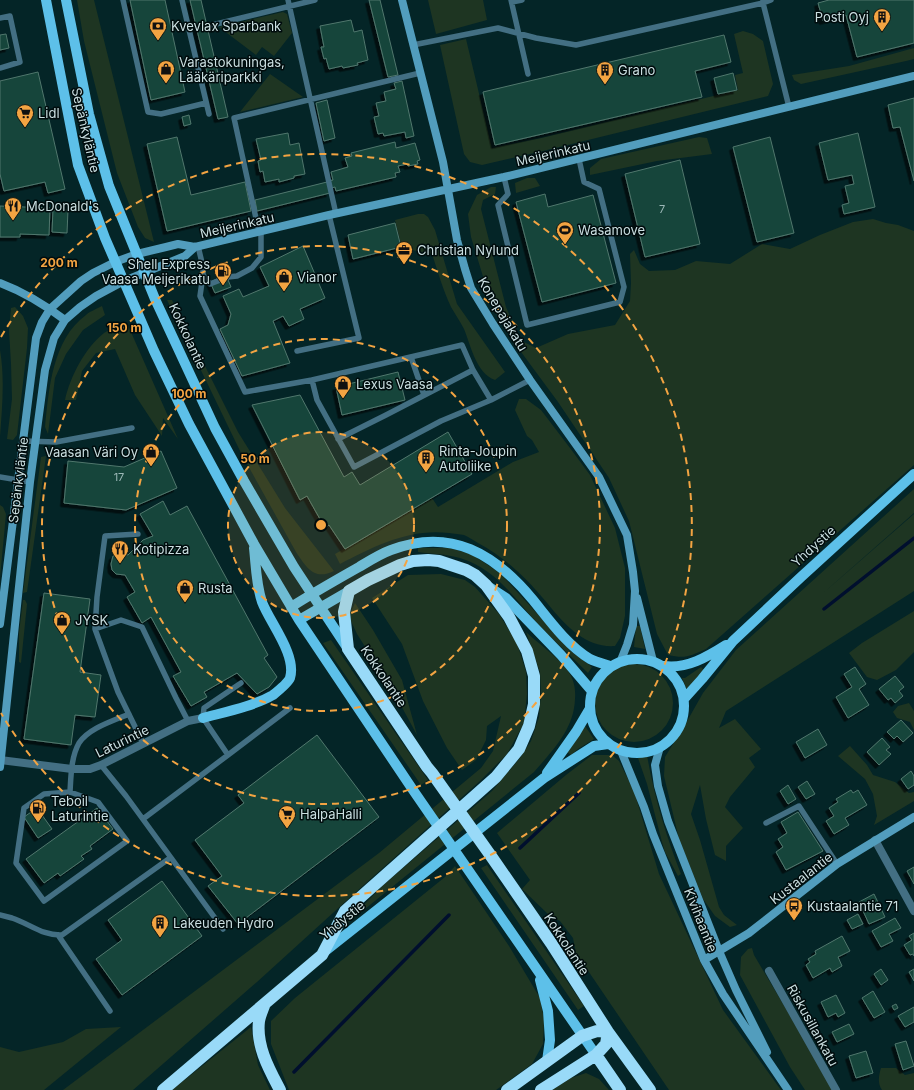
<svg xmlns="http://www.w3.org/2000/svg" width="914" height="1090" viewBox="0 0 914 1090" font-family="Inter,sans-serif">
  <defs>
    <filter id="shadow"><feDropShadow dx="-3.5" dy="3.5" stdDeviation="0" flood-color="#0009"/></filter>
  </defs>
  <rect width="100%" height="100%" fill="#042527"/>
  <path fill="#1e3522" d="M77 0H94L154 242 145 238 138 227 117 173 84 41Z
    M428 0H483L487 20 436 34Z
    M283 12 287 14 292 33 274 56 262 47 256 55 219 27Z
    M743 31 753 34 763 41 773 84 768 96 547 150 482 165 470 162 464 154 440 45 466 39 492 148 541 138 738 90 735 75 743 73 734 34Z
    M914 48V59L906 61 801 84 794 80 792 75 849 66Z
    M270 74 303 97 240 112Z
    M699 137 707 138 712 154 657 161 590 175V168L601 159Z
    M527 178H535L540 186 516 193 515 183Z
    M491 187H496L495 194 483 200 481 209 506 307 520 340 536 348 568 334 615 325 630 301 631 283 630 254 634 250 640 264 649 271 675 270 696 261 730 264 762 244 790 249 820 235 853 222 873 219 886 223 898 225 914 231V465L706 649C690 656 686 659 668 655L657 634 629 521 609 478 558 402 513 341 488 293 471 237 468 214 477 195Z
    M418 214H424L428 217 435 230 457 304 505 372 495 380C476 373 471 346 464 329 460 321 455 314 451 307 443 290 438 272 432 254L402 248 395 220Z
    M167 300H172L238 432 285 508 334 571C314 581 306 567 296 552L241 453Z
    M102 306 105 315 83 330 66 354 55 378 48 434 45 427C49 389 52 340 86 315 90 311 97 309 102 306Z
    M15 307 23 316 28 328 27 348 17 435 13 440 7 439 12 399 11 364 9 330 11 308Z
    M127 323 178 439 163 418 162 436 135 395 115 349 96 353 82 371 76 400H65C70 377 85 348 104 333 110 329 120 326 127 323Z
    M0 350C5 379 2 408 0 437Z
    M519 399H526L541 410 570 448 590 475 615 528 625 568V616L620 638 615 646C588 648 568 628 552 609 531 583 507 558 478 543 473 540 469 537 464 535 460 534 454 534 449 533 410 528 374 546 340 564L335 554 432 498 438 507 513 462 539 452 532 440 527 436 515 410Z
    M46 456 27 592 23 593 41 457Z
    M914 489V513L821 595 914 514V591L726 711 719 728 735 719 761 749 749 758 755 767 730 797 725 807 743 828 726 846V861L715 855 706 819 700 785 691 814 700 840 719 907 724 915 737 925 730 927 715 916 703 899 679 839 664 776 665 757 686 723 703 693 736 650Z
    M0 505 3 507 6 514 0 578Z
    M418 548H450L471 554 500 573 572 652 592 667 588 673C572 657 554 641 538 624 514 598 496 569 460 558 446 554 432 554 418 552Z
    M441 574 465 580 475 587 499 614 517 643 526 672 527 694 524 723 507 754 480 781 356 892 257 982 133 1090H63L379 853 481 768 493 751 501 716 487 726 486 740 476 760 462 770 447 748 423 701 402 644 372 598 408 575Z
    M23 600H25L27 604 21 663 19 662V633Z
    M355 603 373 630 402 680 417 735 392 689 357 634 351 621 350 614Z
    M914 611V652L896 670 877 680 867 677 849 653 862 643Z
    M636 626H640L645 649 634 647Z
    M526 632C537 642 556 656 565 667 573 676 576 687 575 699 574 729 553 750 534 772L344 926 380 888 492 791 520 758 531 741 539 717 541 694 540 672Z
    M331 640 428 780 421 785 323 643Z
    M595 703a39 39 0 1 1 78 0a39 39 0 1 1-78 0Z
    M701 667 704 670 687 690 682 678H685Z
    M909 703 914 711V730L910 722 897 718 893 712 898 706Z
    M585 726 594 739 578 749 571 755 567 752Z
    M850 746 867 765 873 775 895 782 909 793 914 792V801L874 825 877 816 873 794 865 779 838 756Z
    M592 755H612L619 761 634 791 659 874 723 1010 781 1090H669L576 953 573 938 560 921 550 916 522 889 530 880 497 833 566 775Z
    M647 755C654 796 666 836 681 874L678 876 665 852 662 842 647 784 638 758Z
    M487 865 584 1006 578 1010 481 868Z
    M455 866 509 946 540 998 544 1019 543 1044 532 1064 496 1090H289L271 1044V1021L295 998 445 877Z
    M752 948 754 955 834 1090H805L790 1067 740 975 741 957 748 949Z
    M121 1027 44 1090H0V1047L19 1052 63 1042 86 1029Z
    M251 1027 258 1065 270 1090H172Z
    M881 1068H896L905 1075 914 1073V1090H882C877 1083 879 1075 881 1068Z
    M586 1073 599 1079 609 1090H552L571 1078Z"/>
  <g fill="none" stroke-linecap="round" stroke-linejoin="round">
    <path stroke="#000f2e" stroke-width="3.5" d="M824 609 914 538
      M520 848 579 793
      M294 1072 449 915"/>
  </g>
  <path fill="#14453a" stroke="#51776d" filter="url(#shadow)" d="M130 0H165L185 92 151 100Z
    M190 0H201L228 117 218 119Z
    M369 0H380L398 75 388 77Z
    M829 0H914V43L857 57 846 15 823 21 818 3Z
    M351 20 354 32 362 30 368 60 357 63 358 65 343 68 342 66 329 69 326 58 324 59 321 47H324L320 26Z
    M6 34 9 48 0 50V35Z
    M724 35 731 62 695 71 702 97 495 145 483 92Z
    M38 72 65 189 48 193 45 182 4 191 0 174V81Z
    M733 73 737 90 718 94 714 78Z
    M402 81 414 136 406 138 405 132 384 136 383 133 378 134 374 117 379 116 376 103 386 101 384 92 396 89 394 83Z
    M914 98V181L900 127 893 128 888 105Z
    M327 100 335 138 324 141 316 103Z
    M189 115 191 124 184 126 182 117Z
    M288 133 290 145 299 143 305 174 294 176V178L279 182V179L265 182 263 171 260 172 258 161 261 160 256 139Z
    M858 133 875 207 844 214 842 205 849 203 845 186 854 184 852 175 828 180 819 143Z
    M177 137 191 195 245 182 251 211 167 231 147 144Z
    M770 137 794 233 757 242 733 147Z
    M395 142 396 148 415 143 420 160 417 161 418 164 408 166 407 164 398 166 400 172 395 173 396 177 336 191 335 187 331 188 329 181 333 180 331 172 348 167 345 158 352 156 351 153Z
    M680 160 700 244 645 257 625 174Z
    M327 182 330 193 257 211 255 200Z
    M545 194 548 207 593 195 616 283 542 302 516 202Z
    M0 206 50 208 49 235 20 234V237H0Z
    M53 210H68L67 233 52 232Z
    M395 223 401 247 353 259 348 235Z
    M303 246 325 298 300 309 304 319 289 326 283 316 273 321 290 363 242 376 220 329 228 325 231 314 223 296 239 289 243 297 269 286 260 267Z
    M226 275 231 287 215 293 210 282Z
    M398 372 405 400 342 415 336 387Z
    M300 395 344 477 352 472 360 485 448 432 472 474 345 549 329 525 325 528 307 496 300 500 252 405Z
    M161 451 177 488 126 510 64 503 68 461 124 467Z
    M163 501 170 515 187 506 268 655 264 658 277 677 269 687 257 694 237 673 204 692 207 697 191 706 173 676 181 672 151 617 142 623 127 597 135 592 125 575 116 574 112 570 111 564 113 556 120 553 128 555 143 540 153 536 140 514Z
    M44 593 90 599 80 672 101 675 95 717 75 715 71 745 24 739Z
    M855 667 866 684 859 689 869 705 848 718 836 697 852 687 844 674Z
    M895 676 904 687 899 691 903 696 895 703 891 698 888 700 879 689Z
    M901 720 913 733 903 742 897 736 894 739 887 732Z
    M818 729 827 745 805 758 796 742Z
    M317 735 379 817 238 924 208 886 222 876 195 840 244 803 238 795Z
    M882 738 890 747 886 750 891 754 879 765 867 752Z
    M911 771 914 776V785L908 789 901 779Z
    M807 781 815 794 806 799 798 787Z
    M788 785 796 799 788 804 780 791Z
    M851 790 853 793 858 790 867 805 845 818 849 825 834 834 826 821 834 816 829 808 838 802 836 799Z
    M37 808 52 829 38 838 24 817Z
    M97 808 113 829 90 846 92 849 81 856 84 859 60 876 58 873 44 883 26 859Z
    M798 812 823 851 786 870 776 852 783 847 778 839 787 833 781 822Z
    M914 867V884L907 871Z
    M162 881 202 936 122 995 96 959 122 940 108 920Z
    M874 894 885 917 869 924 859 902Z
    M858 914 863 924 852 929 847 920Z
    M895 918 901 928 889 934 893 941 881 947 872 931Z
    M914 933V956L913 954 910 955 904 945 912 940 909 936Z
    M842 936 850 951 838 957 842 966 832 972 830 968 813 978 806 965 810 962 808 959 816 954 815 951Z
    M881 969 888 980 881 985 874 974Z
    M914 969V981L909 972Z
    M873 991 885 1012 874 1018 862 998Z
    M836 995 845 1013 838 1017 836 1013 828 1017 821 1002Z
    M896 1004 898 1008 894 1010 892 1006Z
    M914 1007V1022L905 1027 898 1016Z
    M849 1024 854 1034 837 1042 832 1032Z
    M906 1041 914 1066 903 1070 895 1044Z
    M866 1051 873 1073 856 1078 849 1056Z"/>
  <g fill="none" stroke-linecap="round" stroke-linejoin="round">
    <path stroke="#436f83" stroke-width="5.5" d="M123 0 148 112 161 114 206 103
      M182 0 209 114
      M288 0 336 214
      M511 0 528 74
      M763 0V3L771 0
      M512 2 522 0
      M0 18 10 16 20 62 0 68
      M212 25 315 0
      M413 45 498 28 536 38 576 45 763 3 789 107
      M504 177 508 194 498 205 527 325 620 302 624 287 599 189 584 182 579 159
      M259 232 234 118 420 73
      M198 246 203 267V275L210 284 228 277 237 276 252 268 261 257V231
      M203 275 200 296 245 392 312 380
      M297 351 359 338 329 215
      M411 357 424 395
      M491 400 473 370 462 345 312 380 317 400 354 467 441 421 491 400 530 380
      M338 439 386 415 473 370
      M23 441 56 442 132 428
      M0 477 30 482
      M95 629 97 597 105 536 138 534
      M143 743 118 692 95 629 121 620 142 627 176 698 188 721
      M228 755 290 708
      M101 765 126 796 223 929
      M70 792 98 802 127 841 44 901 16 863 24 808 44 794Z
      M70 792C71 776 71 757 79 743 89 728 113 721 129 714
      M143 819 228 755 203 718 204 708 241 683
      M766 823 799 806 837 864
      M0 915C4 916 8 917 12 918 30 924 43 936 62 935L170 858
      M58 935 110 1011"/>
    <path stroke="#436f83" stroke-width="8" d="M0 760 72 769H90L101 765 188 721 203 718
      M875 840 914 911
      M769 971 836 1090"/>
    <path stroke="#529dbd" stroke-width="8" d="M402 0 443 162 457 240 465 269 471 288 493 324 530 380 599 477 627 535 633 572 635 591 633 625 627 645 621 660
      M0 283C24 292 45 305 65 320
      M637 598 653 661
      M0 624 36 338 42 322 50 309 81 281 93 273 115 262 137 254 166 247 178 244 195 247 329 215 504 177 914 76
      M660 747 655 765 658 786 668 821 719 951 736 990 767 1052
      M621 751 644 807 653 834 704 960 723 994 788 1090
      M0 767 30 482 45 370 54 338 65 320 80 307 96 296 124 281 185 256 195 247
      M704 960 749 933 837 864 914 817"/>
    <path stroke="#5dc0e9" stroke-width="10" d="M46 0 78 165 105 238 135 307 154 351 189 424 254 544 299 620 413 790 596 1055
      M66 0 89 114 109 186 155 299 215 428 244 481 294 567 348 649
      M489 587 506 598 561 655 591 690
      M291 607C313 593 336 580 359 567 369 561 380 554 391 550 451 527 495 554 533 600 550 621 567 645 590 659 596 662 604 664 610 666
      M299 620 349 591
      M590 706a47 47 0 1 1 94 0a47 47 0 1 1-94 0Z
      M664 666C687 669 707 657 726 645
      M684 699 702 679 733 641 801 577 914 474
      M203 718C225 712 254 706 273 695 278 691 288 683 290 678 297 655 270 623 262 602 256 584 256 566 254 548
      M547 773 576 732 589 710
      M324 952 544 778 594 746 608 744
      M540 980 548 1011 550 1040 547 1061"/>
    <path stroke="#99daf8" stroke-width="12" d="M265 1003C263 1009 260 1015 259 1021 256 1046 269 1069 280 1090
      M596 1055 620 1090
      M163 1090 322 955 345 911 496 777 519 749 529 726 534 704V676L527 651 509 617 486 585 475 575 466 570 439 561 428 560 413 561 400 565 368 580 349 591 344 612 348 649 427 767 432 773 491 856 551 943 608 1032 650 1090
      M507 1090 582 1036 597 1031 608 1032
      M541 1090 596 1055 606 1044 608 1032"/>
  </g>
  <circle cx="321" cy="525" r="93" fill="#f3a442" fill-opacity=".12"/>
  <g fill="none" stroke="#f3a442" stroke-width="2" stroke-dasharray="7 5">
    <circle cx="321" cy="525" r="93"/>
    <circle cx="321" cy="525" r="186"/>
    <circle cx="321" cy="525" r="279"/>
    <path d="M1 337A371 371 0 1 1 1 713"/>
  </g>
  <defs>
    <g id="building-pin" transform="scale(0.9)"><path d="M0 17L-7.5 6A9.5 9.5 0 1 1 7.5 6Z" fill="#f3a442" stroke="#000c0d"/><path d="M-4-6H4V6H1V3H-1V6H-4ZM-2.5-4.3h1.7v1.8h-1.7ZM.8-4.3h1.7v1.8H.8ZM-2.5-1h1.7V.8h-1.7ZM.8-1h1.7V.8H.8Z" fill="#111"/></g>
    <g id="bank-pin" transform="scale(0.9)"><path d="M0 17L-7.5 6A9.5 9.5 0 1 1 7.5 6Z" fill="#f3a442" stroke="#000c0d"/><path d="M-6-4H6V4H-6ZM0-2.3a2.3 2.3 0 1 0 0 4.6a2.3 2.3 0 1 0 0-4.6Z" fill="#111"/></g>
    <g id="shop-pin" transform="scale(0.9)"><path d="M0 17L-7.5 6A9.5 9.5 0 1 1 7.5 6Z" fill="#f3a442" stroke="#000c0d"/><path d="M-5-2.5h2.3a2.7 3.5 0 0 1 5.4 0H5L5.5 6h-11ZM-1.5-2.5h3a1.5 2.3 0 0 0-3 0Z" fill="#111"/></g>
    <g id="supermarket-pin" transform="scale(0.9)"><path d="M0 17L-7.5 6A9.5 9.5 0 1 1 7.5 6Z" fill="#f3a442" stroke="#000c0d"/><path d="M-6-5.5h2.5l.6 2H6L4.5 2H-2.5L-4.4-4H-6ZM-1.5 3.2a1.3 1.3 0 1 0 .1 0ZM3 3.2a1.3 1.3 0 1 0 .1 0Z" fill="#111"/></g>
    <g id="restaurant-pin" transform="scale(0.9)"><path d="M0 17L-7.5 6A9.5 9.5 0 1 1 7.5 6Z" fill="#f3a442" stroke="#000c0d"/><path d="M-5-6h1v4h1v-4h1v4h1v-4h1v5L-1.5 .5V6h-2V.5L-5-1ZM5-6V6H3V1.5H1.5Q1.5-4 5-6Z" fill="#111"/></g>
    <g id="stadium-pin" transform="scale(0.9)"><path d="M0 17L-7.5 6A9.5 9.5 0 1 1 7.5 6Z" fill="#f3a442" stroke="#000c0d"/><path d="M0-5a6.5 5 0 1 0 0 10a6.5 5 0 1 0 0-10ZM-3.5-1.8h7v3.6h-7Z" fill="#111"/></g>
    <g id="office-pin" transform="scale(0.9)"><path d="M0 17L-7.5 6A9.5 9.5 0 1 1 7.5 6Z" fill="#f3a442" stroke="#000c0d"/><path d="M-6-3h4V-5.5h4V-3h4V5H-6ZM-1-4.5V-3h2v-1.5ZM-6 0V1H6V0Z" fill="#111"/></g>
    <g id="fuel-pin" transform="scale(0.9)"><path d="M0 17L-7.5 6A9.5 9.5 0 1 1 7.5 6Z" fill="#f3a442" stroke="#000c0d"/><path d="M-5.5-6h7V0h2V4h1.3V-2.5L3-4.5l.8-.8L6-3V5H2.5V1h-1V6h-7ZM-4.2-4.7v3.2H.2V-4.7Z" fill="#111"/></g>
    <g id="bus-pin" transform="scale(0.9)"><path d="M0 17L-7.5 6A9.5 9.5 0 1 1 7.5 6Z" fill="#f3a442" stroke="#000c0d"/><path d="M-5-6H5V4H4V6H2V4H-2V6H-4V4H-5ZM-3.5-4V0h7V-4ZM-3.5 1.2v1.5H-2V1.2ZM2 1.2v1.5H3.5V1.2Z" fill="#111"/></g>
  </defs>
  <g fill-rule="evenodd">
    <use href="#building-pin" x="882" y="17"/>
    <use href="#bank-pin" x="158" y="26"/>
    <use href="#shop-pin" x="166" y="69"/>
    <use href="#building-pin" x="605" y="70"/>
    <use href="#supermarket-pin" x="25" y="113"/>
    <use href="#restaurant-pin" x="13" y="206"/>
    <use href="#stadium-pin" x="565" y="230"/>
    <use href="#office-pin" x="404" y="250"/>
    <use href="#fuel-pin" x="223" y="271"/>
    <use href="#shop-pin" x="284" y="277"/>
    <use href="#shop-pin" x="343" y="384"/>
    <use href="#shop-pin" x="151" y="452"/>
    <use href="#building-pin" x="426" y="458"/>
    <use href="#restaurant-pin" x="120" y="549"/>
    <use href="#shop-pin" x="185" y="588"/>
    <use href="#shop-pin" x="62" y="620"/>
    <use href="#fuel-pin" x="38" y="808"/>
    <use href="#supermarket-pin" x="287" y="814"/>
    <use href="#bus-pin" x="794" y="906"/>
    <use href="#building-pin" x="160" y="923"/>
  </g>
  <g text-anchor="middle" stroke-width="3" stroke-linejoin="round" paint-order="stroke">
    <g font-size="11" fill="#9cb8b7">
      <text x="662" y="213">7</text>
      <text x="119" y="481">17</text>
    </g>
    <g font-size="13" fill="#cadfe1" stroke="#000c0d" text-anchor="start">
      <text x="869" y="22" text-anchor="end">Posti Oyj</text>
      <text x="171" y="31">Kvevlax Sparbank</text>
      <text x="179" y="67">Varastokuningas,<tspan x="179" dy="15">Lääkäriparkki</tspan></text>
      <text x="618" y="75">Grano</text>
      <text x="38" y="118">Lidl</text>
      <text x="26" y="211">McDonald's</text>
      <text x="578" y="235">Wasamove</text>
      <text x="417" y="255">Christian Nylund</text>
      <text x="210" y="269" text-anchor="end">Shell Express<tspan x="210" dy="15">Vaasa Meijerikatu</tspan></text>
      <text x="297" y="282">Vianor</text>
      <text x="356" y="389">Lexus Vaasa</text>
      <text x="439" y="456">Rinta-Joupin<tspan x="439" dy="15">Autoliike</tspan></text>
      <text x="138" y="457" text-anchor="end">Vaasan Väri Oy</text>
      <text x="133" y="554">Kotipizza</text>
      <text x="198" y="593">Rusta</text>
      <text x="75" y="625">JYSK</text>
      <text x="51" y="806">Teboil<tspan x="51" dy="15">Laturintie</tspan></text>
      <text x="300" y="819">HalpaHalli</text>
      <text x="807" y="911">Kustaalantie 71</text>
      <text x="173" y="928">Lakeuden Hydro</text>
    </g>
    <g font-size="13" fill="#cadfe1" stroke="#000c0d">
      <text transform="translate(86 130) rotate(77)" y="5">Sepänkyläntie</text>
      <text transform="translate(553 153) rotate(-13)" y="5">Meijerinkatu</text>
      <text transform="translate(237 225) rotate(-13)" y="5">Meijerinkatu</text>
      <text transform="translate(503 314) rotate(59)" y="5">Konepajakatu</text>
      <text transform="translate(188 336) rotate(65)" y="5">Kokkolantie</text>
      <text transform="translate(18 480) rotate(-83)" y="5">Sepänkyläntie</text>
      <text transform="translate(813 546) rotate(-42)" y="5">Yhdystie</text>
      <text transform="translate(384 676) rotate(56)" y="5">Kokkolantie</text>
      <text transform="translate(122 741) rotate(-26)" y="5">Laturintie</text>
      <text transform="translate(801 878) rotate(-38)" y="5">Kustaalantie</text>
      <text transform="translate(342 920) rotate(-39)" y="5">Yhdystie</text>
      <text transform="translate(701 920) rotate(68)" y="5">Kivihaantie</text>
      <text transform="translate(567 944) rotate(57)" y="5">Kokkolantie</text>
      <text transform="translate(813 1025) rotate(61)" y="5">Riskusillankatu</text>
    </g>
  </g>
  <circle cx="321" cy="525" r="6" fill="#f3a442" stroke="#000c0d" stroke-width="2"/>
  <g font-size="12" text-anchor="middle" font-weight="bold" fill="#f3a442" stroke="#000c0d" stroke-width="3" stroke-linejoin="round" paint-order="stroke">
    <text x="59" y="267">200 m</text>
    <text x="124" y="332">150 m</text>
    <text x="189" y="398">100 m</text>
    <text x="255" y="463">50 m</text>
  </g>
</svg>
